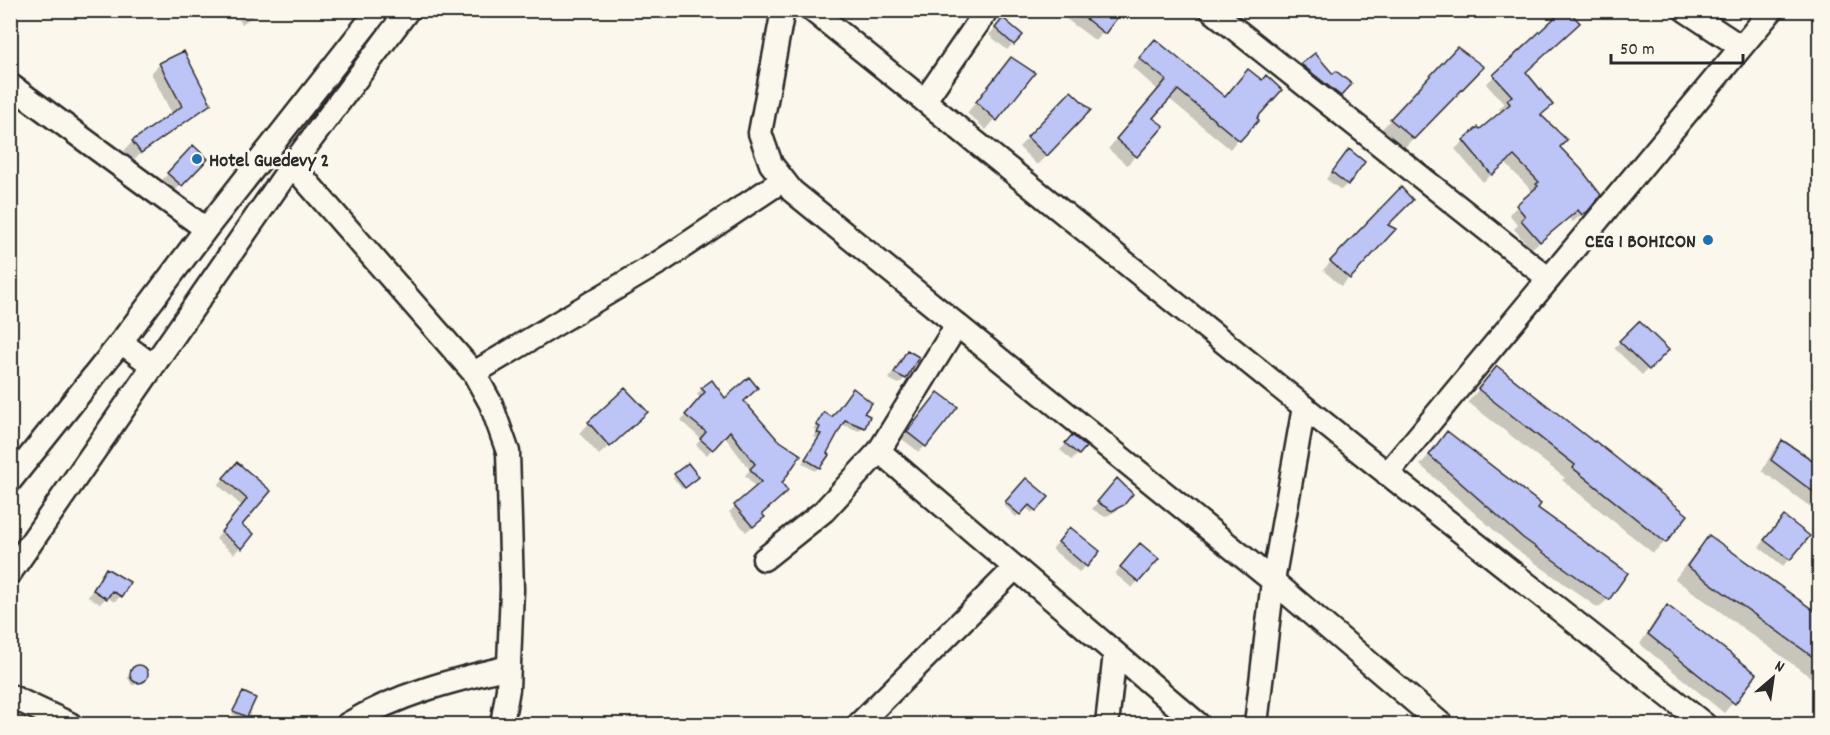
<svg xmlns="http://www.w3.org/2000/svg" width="1830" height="735" viewBox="0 0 1830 735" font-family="Dekko,sans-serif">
  <rect width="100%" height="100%" fill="#fbf7ec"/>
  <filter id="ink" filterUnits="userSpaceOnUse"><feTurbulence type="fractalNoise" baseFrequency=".0167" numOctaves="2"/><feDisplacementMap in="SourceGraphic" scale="12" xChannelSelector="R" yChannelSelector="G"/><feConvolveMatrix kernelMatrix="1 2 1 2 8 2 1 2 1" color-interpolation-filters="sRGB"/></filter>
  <g filter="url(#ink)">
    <path fill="#0003" d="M233 10H261L242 24Z
      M1054 10H1121L1096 41Z
      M1565 10 1524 73 1540 116 1558 147 1587 210 1573 222 1569 218 1531 249 1514 229 1518 225 1509 214 1530 195 1529 194 1532 191 1505 163 1483 182 1455 149 1478 129 1479 131 1502 112 1499 109 1504 104 1486 84Z
      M997 26 1021 35 1007 50 989 35Z
      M1146 50 1224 98 1262 82 1254 118 1230 149 1168 98 1151 118 1136 156 1127 165 1108 149 1158 90 1132 67Z
      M1315 55 1333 76 1349 84 1334 101 1296 71Z
      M1447 58 1481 67 1404 148 1381 130Z
      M1011 59 1033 73 986 130 967 113Z
      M160 64 209 103 200 112 131 161 124 151 132 142 172 114 151 73Z
      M1071 93 1089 110 1037 165 1019 147Z
      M193 147 206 159 174 192 162 180Z
      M1343 158 1347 184 1341 190 1326 179Z
      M1401 190 1385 225 1349 278 1341 286 1323 270Z
      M1639 323 1666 350 1642 375 1614 348Z
      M907 352 905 378 899 384 889 379 901 358Z
      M1497 368 1665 542 1653 553 1562 480 1565 478 1468 402Z
      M702 389 725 400 742 401 776 440 760 514 763 517 746 532 729 512 756 488 745 475 750 470 724 436 707 455 696 445 701 439 681 421 700 399 697 394Z
      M625 390 636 422 599 455 579 433Z
      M938 394 925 446 919 452 902 439Z
      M824 414 832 418 861 414 863 427 859 431 841 424 819 467 815 471 802 463 818 439 814 437 818 431 813 429Z
      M1448 433 1536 509 1608 599 1598 608 1513 547 1420 465Z
      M1783 442 1820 467V514L1762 471 1773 451Z
      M1066 444 1078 454 1072 460 1060 450Z
      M231 470 269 492 240 526 251 535 234 554 216 539 242 506 218 485Z
      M675 475 694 479 682 489 673 478Z
      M1026 480 1047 497 1032 513 1026 507 1016 517 1004 505Z
      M1111 486 1123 504 1116 511 1105 517 1092 509Z
      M1778 524 1808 536 1783 566 1759 547Z
      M1064 535 1086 566 1079 572 1052 549Z
      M1709 537 1820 617V684L1675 579 1697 550Z
      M1133 551 1157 559 1132 588 1115 574Z
      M106 570 121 596 114 602 107 597 100 604 88 597 100 576Z
      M1667 607 1755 674 1724 713 1640 644 1658 616Z
      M138 667H142L146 674V677L135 685H132L128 678V675Z
      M243 693 246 716 243 719 232 714Z"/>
    <path fill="#bdc4f6" stroke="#2b2b2b" stroke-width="1.5" d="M1075 10H1123L1105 34Z
      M1563 10H1568L1580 23 1526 72 1553 105 1541 115 1567 140 1560 147 1581 169 1601 195 1588 211 1582 215 1578 210 1540 242 1521 220 1525 216 1516 205 1538 186 1536 184 1539 182 1514 156 1492 175 1463 140 1478 127 1480 129 1510 104 1507 100 1512 96 1493 75Z
      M1003 18 1023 35 1014 45 995 28Z
      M1155 39 1225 97 1248 69 1262 80 1266 75 1282 90 1257 118 1259 120 1240 141 1178 90 1153 118 1164 126 1137 157 1116 139 1166 80 1139 58Z
      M1457 47 1484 67 1414 139 1390 119Z
      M184 51 211 104 141 153 132 141 182 106 159 63Z
      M1315 53 1333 74 1336 71 1352 84 1341 96 1301 64Z
      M1011 57 1035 73 997 121 976 102Z
      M1071 91 1091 110 1047 156 1027 137Z
      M193 145 208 159 182 186 167 173Z
      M1349 149 1365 162 1348 185 1332 172Z
      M1401 187 1413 200 1388 225 1396 229 1350 279 1330 261Z
      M1639 321 1669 350 1649 370 1619 341Z
      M907 350 919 357 906 379 894 373Z
      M1497 366 1594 442 1595 441 1688 515 1666 543 1573 468 1575 465 1478 389Z
      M749 377 758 388 744 401 777 439 801 455 782 483 788 491 762 514 765 517 753 527 734 505 761 482 750 469 755 464 730 431 713 450 700 439 706 432 685 415 705 392 701 388 712 380 725 398Z
      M625 388 648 412 610 447 588 422Z
      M853 388 872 403 864 413 870 416 865 428 845 420 827 453 829 455 820 468 805 459 821 434 817 433 820 427 816 425 824 412 832 417Z
      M938 392 958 407 926 447 907 432Z
      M1447 431 1541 504 1538 508 1628 573 1609 600 1523 538 1429 455Z
      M1072 435 1086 447 1079 455 1065 443Z
      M1782 440 1820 465V497L1771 460Z
      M237 462 271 491 242 525 254 534 242 549 221 532 247 499 223 478Z
      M688 463 699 477 685 488 674 474Z
      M1026 478 1049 497 1036 511 1029 505 1020 515 1005 502Z
      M1117 478 1133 494 1124 505 1112 511 1097 502Z
      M1784 516 1810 536 1790 560 1764 540Z
      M1070 527 1100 551 1087 567 1058 542Z
      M1709 535 1820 615V662L1687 566Z
      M1140 543 1159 559 1139 582 1120 567Z
      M106 568 130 582 122 597 112 591 107 599 93 590Z
      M1667 605 1757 674 1735 704 1648 634Z
      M130 674a9 9 0 1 1 18 0a9 9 0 1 1-18 0Z
      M243 692 256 698 247 717 233 711Z"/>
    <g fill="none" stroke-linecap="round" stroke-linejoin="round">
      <g stroke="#2b2b2b" stroke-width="27">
        <path id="minor" d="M783 10 760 133 771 164 792 191 1273 581 1441 724
          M812 10 1360 452 1704 724
          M1211 10 1549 279
          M1685 10 1741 47
          M10 85 206 229
          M925 100 987 10
          M292 165 474 373 491 404 508 452 512 589 508 689 502 724
          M121 342 153 366
          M474 373 663 260 783 180
          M879 451 1198 724
          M1387 474 1772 10
          M10 481 121 342 206 229 378 10
          M764 559 824 511 879 451 957 325
          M10 573 292 165 408 10
          M10 696 70 724
          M348 724C398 694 453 680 509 667
          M859 724 1015 568
          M1107 724 1115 653
          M1256 724 1273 581 1304 407"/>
      </g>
      <use href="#minor" stroke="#fbf7ec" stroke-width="22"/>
    </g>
  </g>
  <g fill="#1f6fb2" stroke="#fbf7ec" stroke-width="2">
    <circle cx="197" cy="159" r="6"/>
    <circle cx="1708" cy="240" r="6"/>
  </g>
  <g text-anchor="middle" stroke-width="6" stroke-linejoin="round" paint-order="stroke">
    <g font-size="20" font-weight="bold" fill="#2b2b2b" stroke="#fbf7ec" text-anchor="start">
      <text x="209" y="166">Hotel Guedevy 2</text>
      <text x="1696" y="247" text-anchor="end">CEG 1 BOHICON</text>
    </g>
  </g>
  <rect width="1830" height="735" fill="none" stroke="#fbf7ec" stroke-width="36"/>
  <rect x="18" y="18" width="1794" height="699" fill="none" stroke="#2b2b2b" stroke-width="2" filter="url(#ink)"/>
  <g transform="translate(1773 678) rotate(29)" stroke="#fbf7ec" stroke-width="4.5" paint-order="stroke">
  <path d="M0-4.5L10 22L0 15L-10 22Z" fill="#2b2b2b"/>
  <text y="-9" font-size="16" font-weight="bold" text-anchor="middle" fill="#2b2b2b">N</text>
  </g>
  <path d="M1611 54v9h132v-9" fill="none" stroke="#2b2b2b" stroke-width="3"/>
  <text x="1620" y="54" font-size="18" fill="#2b2b2b" stroke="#fbf7ec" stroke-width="4.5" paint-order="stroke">50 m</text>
</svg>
